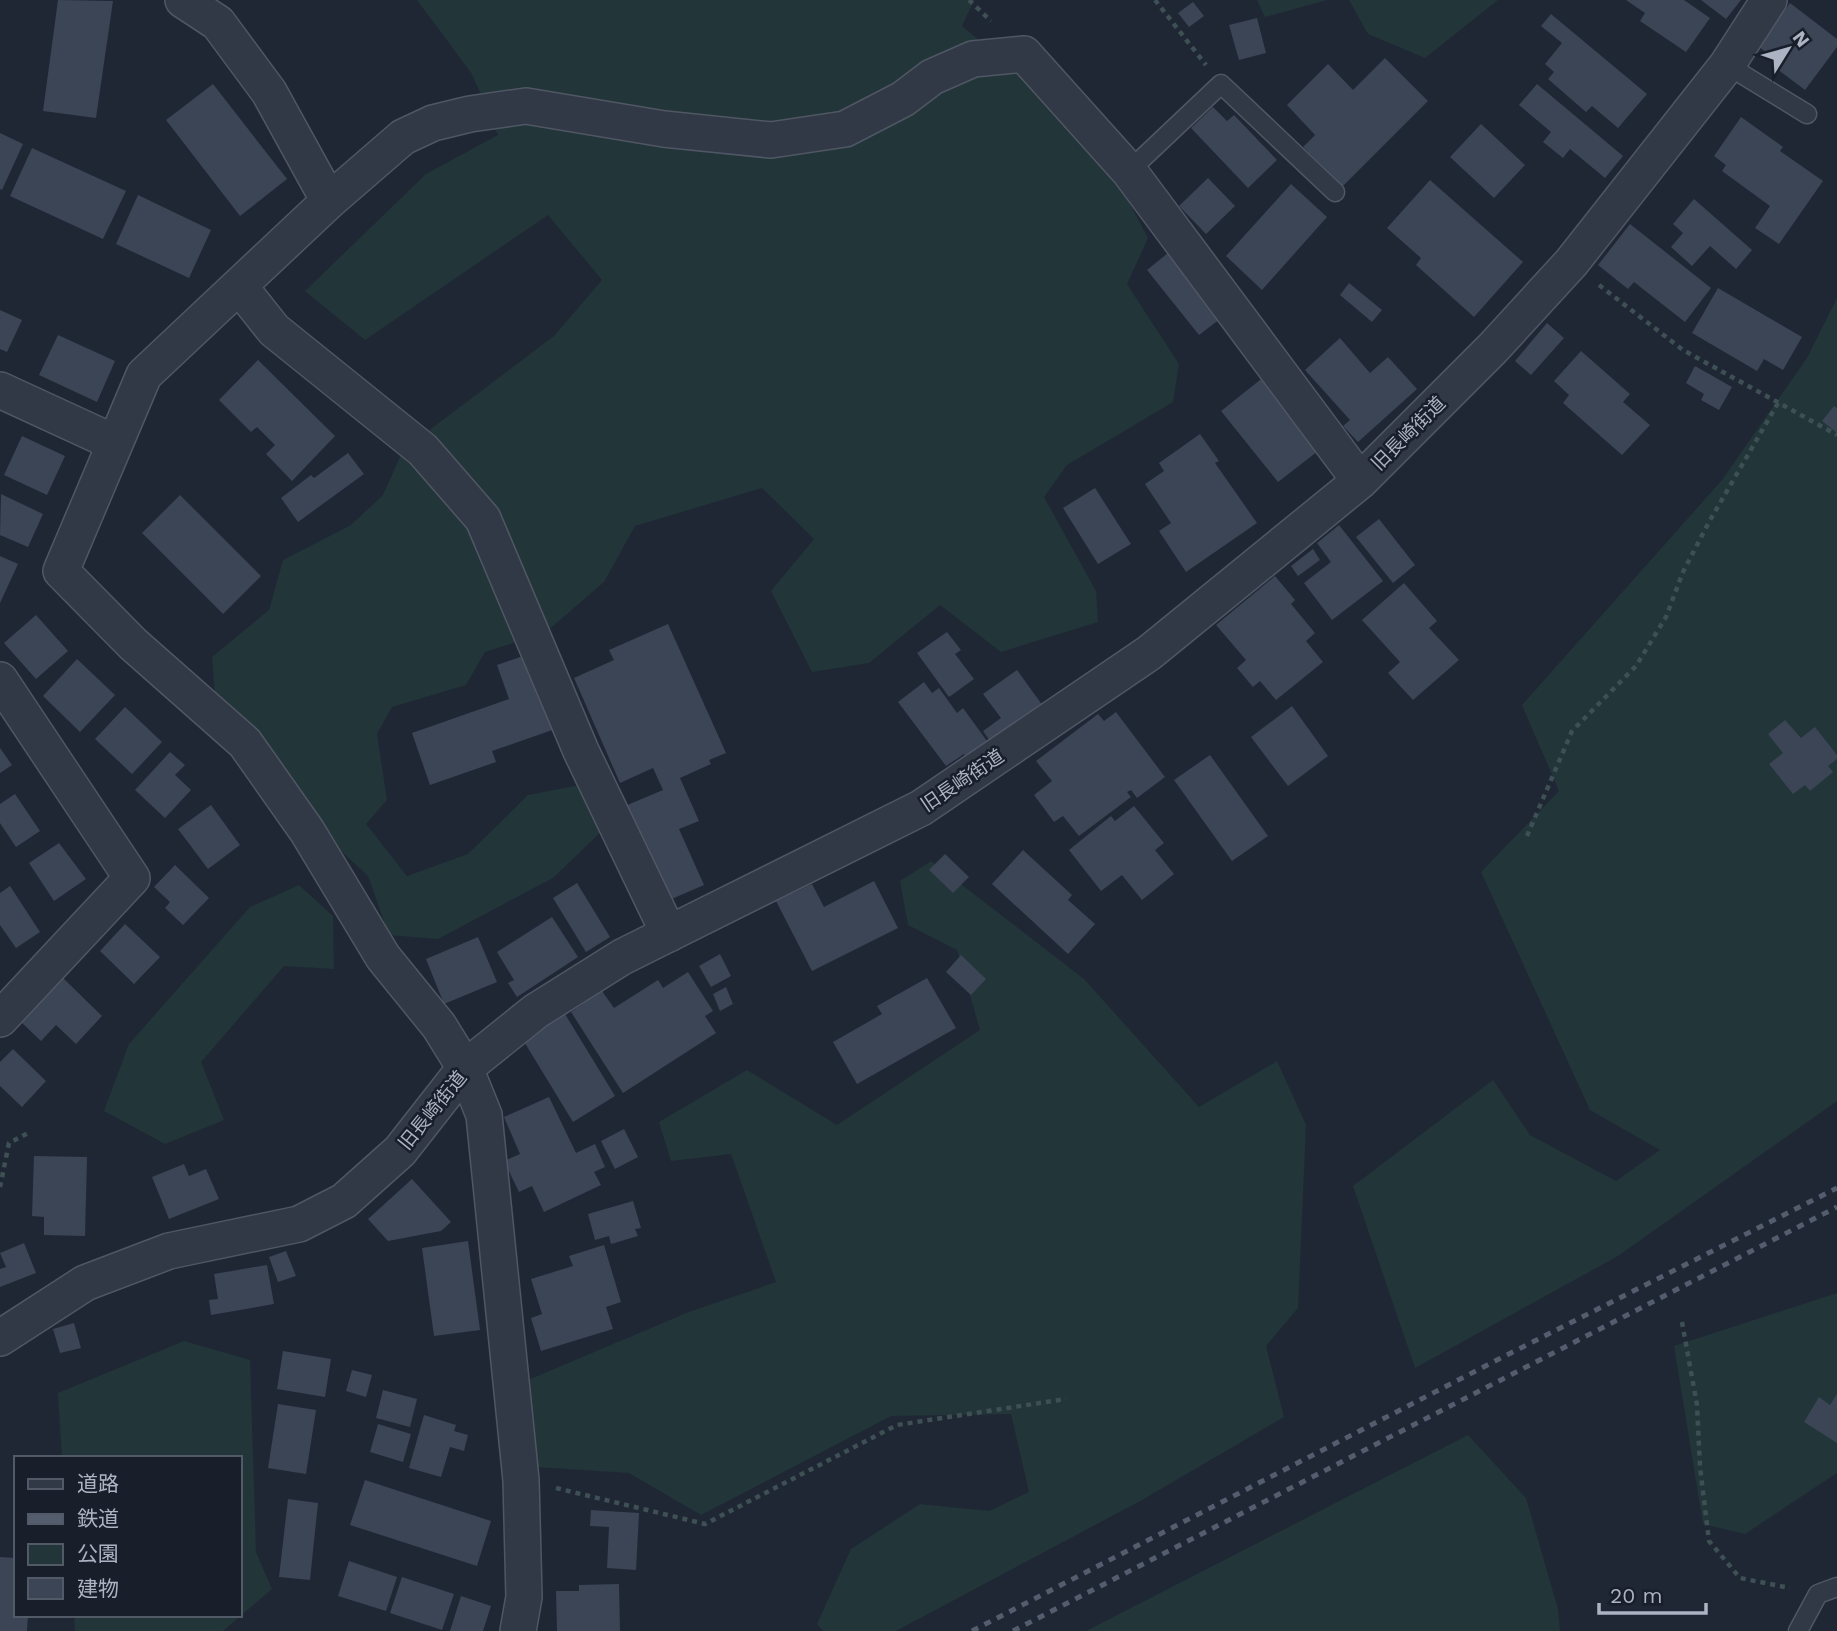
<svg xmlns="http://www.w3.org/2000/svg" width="1837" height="1631" viewBox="0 0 1837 1631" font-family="'Work Sans','Noto Sans JP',sans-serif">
  <rect width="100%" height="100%" fill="#1f2735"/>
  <path fill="#223538" d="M417 0H974L962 26 1039 90 1116 178 1148 238 1127 284 1179 364 1173 402 1067 465 1044 497 1096 591 1098 622 1001 652 940 605 869 663 812 672 771 591 814 539 762 488 635 526 604 582 545 633 485 652 466 685 392 707 377 734 387 800 366 824 407 876 468 854 528 795 580 785 603 830 553 878 438 939 389 935 368 876 324 835 215 696 212 657 269 610 283 560 351 525 383 495 403 450 554 336 602 280 548 215 365 340 305 291 426 174 498 135 472 74Z
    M1257 0H1327L1265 17Z
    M1349 0H1498L1425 58 1368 34Z
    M1837 298V1101L1618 1256 1415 1368 1353 1186 1493 1080 1530 1135 1616 1181 1660 1150 1590 1110 1481 872 1559 791 1522 705 1722 480 1807 358Z
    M931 861 1084 979 1199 1107 1277 1061 1306 1125 1298 1308 1266 1346 1284 1417 1142 1500 896 1631H823L817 1624 851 1549 920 1504 989 1511 1029 1492 1011 1414 891 1416 701 1515 629 1473 536 1467 528 1380 689 1312 776 1282 731 1154 671 1161 659 1122 747 1070 837 1125 980 1030 957 950 908 925 900 881Z
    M299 885 333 916 334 969 284 966 201 1062 224 1120 165 1144 104 1111 129 1044 250 907Z
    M1837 1293V1473L1745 1534 1703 1524 1674 1346Z
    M184 1341 250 1360 256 1552 272 1589 223 1631H75L74 1615H240V1458H62L58 1393Z
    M1468 1435 1526 1498 1558 1609 1560 1631H1086Z"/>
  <path fill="#3b4556" d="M58 0 113 1 96 118 43 111Z
    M1626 0H1684L1710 18 1686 52 1640 21 1645 13Z
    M1701 0H1741L1726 19Z
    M1193 2 1204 16 1189 27 1178 13Z
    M1790 3 1837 39V47L1805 90 1777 69 1781 64 1758 46Z
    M1551 14 1647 94 1618 128 1592 106 1586 112 1548 79 1554 72 1545 64 1562 43 1541 26Z
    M1257 18 1266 53 1239 60 1229 25Z
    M1385 58 1428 101 1343 186 1303 147 1315 135 1287 105 1328 64 1353 90Z
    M213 84 287 179 240 216 166 120Z
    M1537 84 1623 156 1605 178 1570 149 1563 158 1543 142 1551 132 1519 105Z
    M1213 107 1227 121 1234 115 1277 160 1248 188 1191 128Z
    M1741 117 1783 147 1780 151 1823 181 1779 244 1755 228 1770 206 1722 171 1726 165 1714 156Z
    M1481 124 1525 165 1494 198 1450 157Z
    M0 133 23 144 2 190 0 189Z
    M32 148 126 191 103 239 10 196Z
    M1208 178 1235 206 1206 234 1179 206Z
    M1430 180 1523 262 1474 317 1416 265 1421 258 1387 228Z
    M1291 184 1327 217 1262 290 1226 256Z
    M138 195 211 230 189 278 116 244Z
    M1694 199 1752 250 1736 269 1710 246 1692 266 1671 247 1683 233 1673 224Z
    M1630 224 1711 288 1685 322 1634 282 1628 289 1598 265Z
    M1168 253 1220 319 1199 335 1147 270Z
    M1349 283 1382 310 1372 322 1340 295Z
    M1718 288 1802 337 1783 370 1764 359 1757 371 1692 333Z
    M0 310 22 320 7 352 0 349Z
    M1547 323 1564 338 1531 375 1515 361Z
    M58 335 115 361 97 402 39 375Z
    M1340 338 1370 373 1388 357 1417 389 1358 442 1343 426 1350 420 1305 370Z
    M1581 351 1630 394 1623 402 1650 425 1622 455 1563 403 1569 395 1554 381Z
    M258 360 335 436 292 481 266 454 275 445 257 427 251 432 219 400Z
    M1695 366 1732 387 1719 410 1701 400 1704 394 1686 383Z
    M1265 376 1322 448 1278 482 1221 411Z
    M1834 406 1837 408V433L1822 421Z
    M1200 434 1219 461 1215 463 1257 523 1186 572 1159 531 1171 523 1145 484 1164 471 1159 463Z
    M22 436 65 456 47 495 4 475Z
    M348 453 364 474 298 522 281 498 311 475 314 478Z
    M1095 488 1131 544 1098 564 1063 508Z
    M1 494 43 514 28 547 0 535Z
    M180 495 261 576 223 614 142 533Z
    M1379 519 1415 565 1393 583 1356 537Z
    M1339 525 1383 581 1332 620 1304 583 1331 562 1317 543Z
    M1313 549 1320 560 1298 576 1291 566Z
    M0 556 18 564 0 603Z
    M1275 576 1295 600 1291 604 1315 633 1306 641 1323 662 1276 700 1260 681 1253 687 1237 668 1246 660 1216 625Z
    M1404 583 1437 621 1429 628 1459 660 1413 700 1388 673 1400 662 1362 620Z
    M36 615 68 651 36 679 4 643Z
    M668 624 726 753 709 760 711 764 680 778 699 821 679 829 704 885 667 901 625 806 663 790 653 768 620 783 574 678 614 660 609 650Z
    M947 632 961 650 955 654 974 679 949 697 917 653Z
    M532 653 558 728 492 751 496 762 430 785 412 733 509 699 497 665Z
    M77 659 115 695 80 732 43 696Z
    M1017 670 1043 706 992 744 983 731 1001 718 983 694Z
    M924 682 932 693 939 688 957 713 963 708 987 741 966 757 964 754 946 766 898 702Z
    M1292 706 1328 756 1288 786 1251 737Z
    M125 707 162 742 132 774 95 739Z
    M1116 712 1165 777 1137 798 1131 790 1127 792 1131 797 1079 836 1063 816 1054 822 1034 795 1052 781 1036 761 1098 714 1104 721Z
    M1785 720 1801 738 1815 727 1837 755V759L1828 766 1833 772 1810 791 1805 785 1793 794 1769 764 1783 753 1768 734Z
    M0 748 12 765 0 773Z
    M170 752 185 765 175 775 191 790 165 818 135 790Z
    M1210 755 1268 836 1232 861 1174 780Z
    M15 794 40 831 16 847 0 823V804Z
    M211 805 240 845 208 869 178 829Z
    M1134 806 1164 843 1155 850 1174 874 1142 900 1122 875 1101 891 1069 850 1111 816 1115 821Z
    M59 843 86 879 54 901 29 863Z
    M1023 850 1072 895 1068 900 1095 924 1068 954 992 884Z
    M945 854 969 877 953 893 929 870Z
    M175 865 209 898 183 925 165 908 170 902 154 887Z
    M874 881 898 928 812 971 776 901 812 884 824 907Z
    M577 883 610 937 586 952 553 898Z
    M10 886 40 932 16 948 0 925V893Z
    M552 917 578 957 517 997 508 983 514 980 497 952Z
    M125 924 160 957 134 984 100 951Z
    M478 937 497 982 444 1004 426 959Z
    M720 954 731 976 711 987 699 966Z
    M961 955 986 979 971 995 946 972Z
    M688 972 713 1011 705 1016 716 1033 623 1093 571 1012 602 991 614 1008 658 980 663 988Z
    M62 977 102 1016 76 1044 56 1025 41 1041 20 1021Z
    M927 978 956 1028 857 1084 833 1042 882 1014 877 1006Z
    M726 987 733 1004 720 1011 713 994Z
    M565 1014 615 1096 573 1122 523 1040Z
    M13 1049 46 1081 22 1107 0 1086V1062Z
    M549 1097 576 1153 595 1144 605 1167 594 1172 601 1185 544 1212 532 1186 519 1192 504 1161 520 1154 504 1117Z
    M624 1129 638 1157 615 1169 601 1141Z
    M34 1156 87 1157 85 1236 44 1235V1217L32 1216Z
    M184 1164 189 1176 206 1169 219 1199 169 1219 152 1177Z
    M412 1179 451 1222 441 1231 388 1241 368 1219Z
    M633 1201 641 1228 635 1229 638 1236 611 1244 609 1236 595 1240 588 1214Z
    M468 1241 480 1330 434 1336 422 1248Z
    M24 1243 36 1273 0 1287V1269L6 1267 0 1253Z
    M604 1245 621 1302 606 1307 613 1329 541 1351 531 1318 542 1314 531 1279 573 1266 569 1256Z
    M286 1251 296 1276 278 1282 269 1257Z
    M267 1265 274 1304 211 1315 209 1300 218 1299 214 1274Z
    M74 1323 81 1348 60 1353 53 1329Z
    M283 1351 331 1359 325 1397 277 1389Z
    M352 1370 372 1375 366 1397 346 1391Z
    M383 1390 417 1399 410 1427 376 1418Z
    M1837 1394V1443L1804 1422 1819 1397 1830 1405Z
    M278 1404 316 1410 306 1474 268 1468Z
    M424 1415 456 1425 454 1431 468 1435 464 1451 450 1447 441 1477 409 1468Z
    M378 1424 411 1434 403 1462 370 1452Z
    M365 1480 491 1521 477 1566 350 1525Z
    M288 1499 318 1503 310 1580 279 1577Z
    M591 1510 639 1513 636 1570 607 1568 609 1527 590 1526Z
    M0 1557 16 1558V1615H28L27 1631H0Z
    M349 1561 397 1577 386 1611 338 1596Z
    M402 1577 454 1594 442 1630 390 1613Z
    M619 1584 620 1631H557L556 1591H579V1585Z
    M461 1596 491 1606 483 1631H450Z"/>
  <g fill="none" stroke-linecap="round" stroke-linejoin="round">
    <g stroke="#505664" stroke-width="21">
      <path id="service" d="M1727 65 1807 114
        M1129 171 1221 84 1335 192
        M1798 1631 1818 1594 1837 1587"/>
    </g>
    <g stroke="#505664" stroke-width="38">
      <path id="minor" d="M183 0 218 23 269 92 329 201
        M239 286 274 330 423 450 483 519 581 751 669 934
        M0 390 115 443
        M0 680 132 878 0 1019
        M0 1338 85 1283 169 1251 299 1224 344 1201 400 1151 465 1068 536 1011 622 957 921 808 1149 653 1360 481 1493 348 1571 263 1727 65 1769 0
        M518 1631 524 1597 521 1480 484 1115 465 1068 439 1026 383 957 307 831 245 743 133 644 61 571 144 375 329 201 403 137 433 123 470 114 526 106 664 129 771 140 845 129 903 99 932 77 973 59 1024 54 1129 171 1360 481"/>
    </g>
    <path stroke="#3e5054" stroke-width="4.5" stroke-dasharray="5 5" stroke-linecap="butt" d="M969 0 991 21
      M1155 0 1206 65
      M1599 285 1683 350 1837 435
      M1527 836 1572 731 1636 666 1666 617 1683 572 1709 522 1778 403
      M0 1187 9 1143 30 1132
      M1682 1322 1697 1405 1700 1467 1709 1541 1740 1578 1790 1588
      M556 1488 705 1524 897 1425 1066 1399"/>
    <use href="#service" stroke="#323946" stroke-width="18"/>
    <use href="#minor" stroke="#323946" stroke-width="35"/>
    <path stroke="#545d6d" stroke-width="5" stroke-dasharray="7 7" stroke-linecap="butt" d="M972 1631 1497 1360 1837 1188
      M1013 1631 1837 1207"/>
  </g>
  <g text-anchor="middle" stroke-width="5" stroke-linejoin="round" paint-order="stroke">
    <g font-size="19" fill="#acb3c3" stroke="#181e2a">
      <text transform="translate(1408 433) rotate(-45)" y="7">旧長崎街道</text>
      <text transform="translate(962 780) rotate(-34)" y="7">旧長崎街道</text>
      <text transform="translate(432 1110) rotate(-51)" y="7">旧長崎街道</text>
    </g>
  </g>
  <rect x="14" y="1456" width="228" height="161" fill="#181e2a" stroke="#535a67" stroke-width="2"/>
  <rect x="28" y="1479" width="35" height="10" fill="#323946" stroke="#535a67" stroke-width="2"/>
  <text x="77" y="1491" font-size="21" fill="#acb3c3">道路</text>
  <rect x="28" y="1514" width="35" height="10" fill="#545d6d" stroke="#535a67" stroke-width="2"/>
  <text x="77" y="1526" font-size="21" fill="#acb3c3">鉄道</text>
  <rect x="28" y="1544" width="35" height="21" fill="#223538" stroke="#535a67" stroke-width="2"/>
  <text x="77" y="1561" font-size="21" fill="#acb3c3">公園</text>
  <rect x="28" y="1578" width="35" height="21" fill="#3b4556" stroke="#535a67" stroke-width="2"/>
  <text x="77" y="1596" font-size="21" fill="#acb3c3">建物</text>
  <g transform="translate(1788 49) rotate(53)" stroke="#181e2a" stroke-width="5" paint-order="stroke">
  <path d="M0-5L12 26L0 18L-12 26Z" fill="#acb3c3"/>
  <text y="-10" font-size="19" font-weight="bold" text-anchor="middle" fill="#acb3c3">N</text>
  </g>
  <path d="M1599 1603v10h107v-10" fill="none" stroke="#acb3c3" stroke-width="3.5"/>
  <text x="1610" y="1603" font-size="21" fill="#acb3c3" stroke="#181e2a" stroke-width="5" paint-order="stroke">20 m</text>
</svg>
